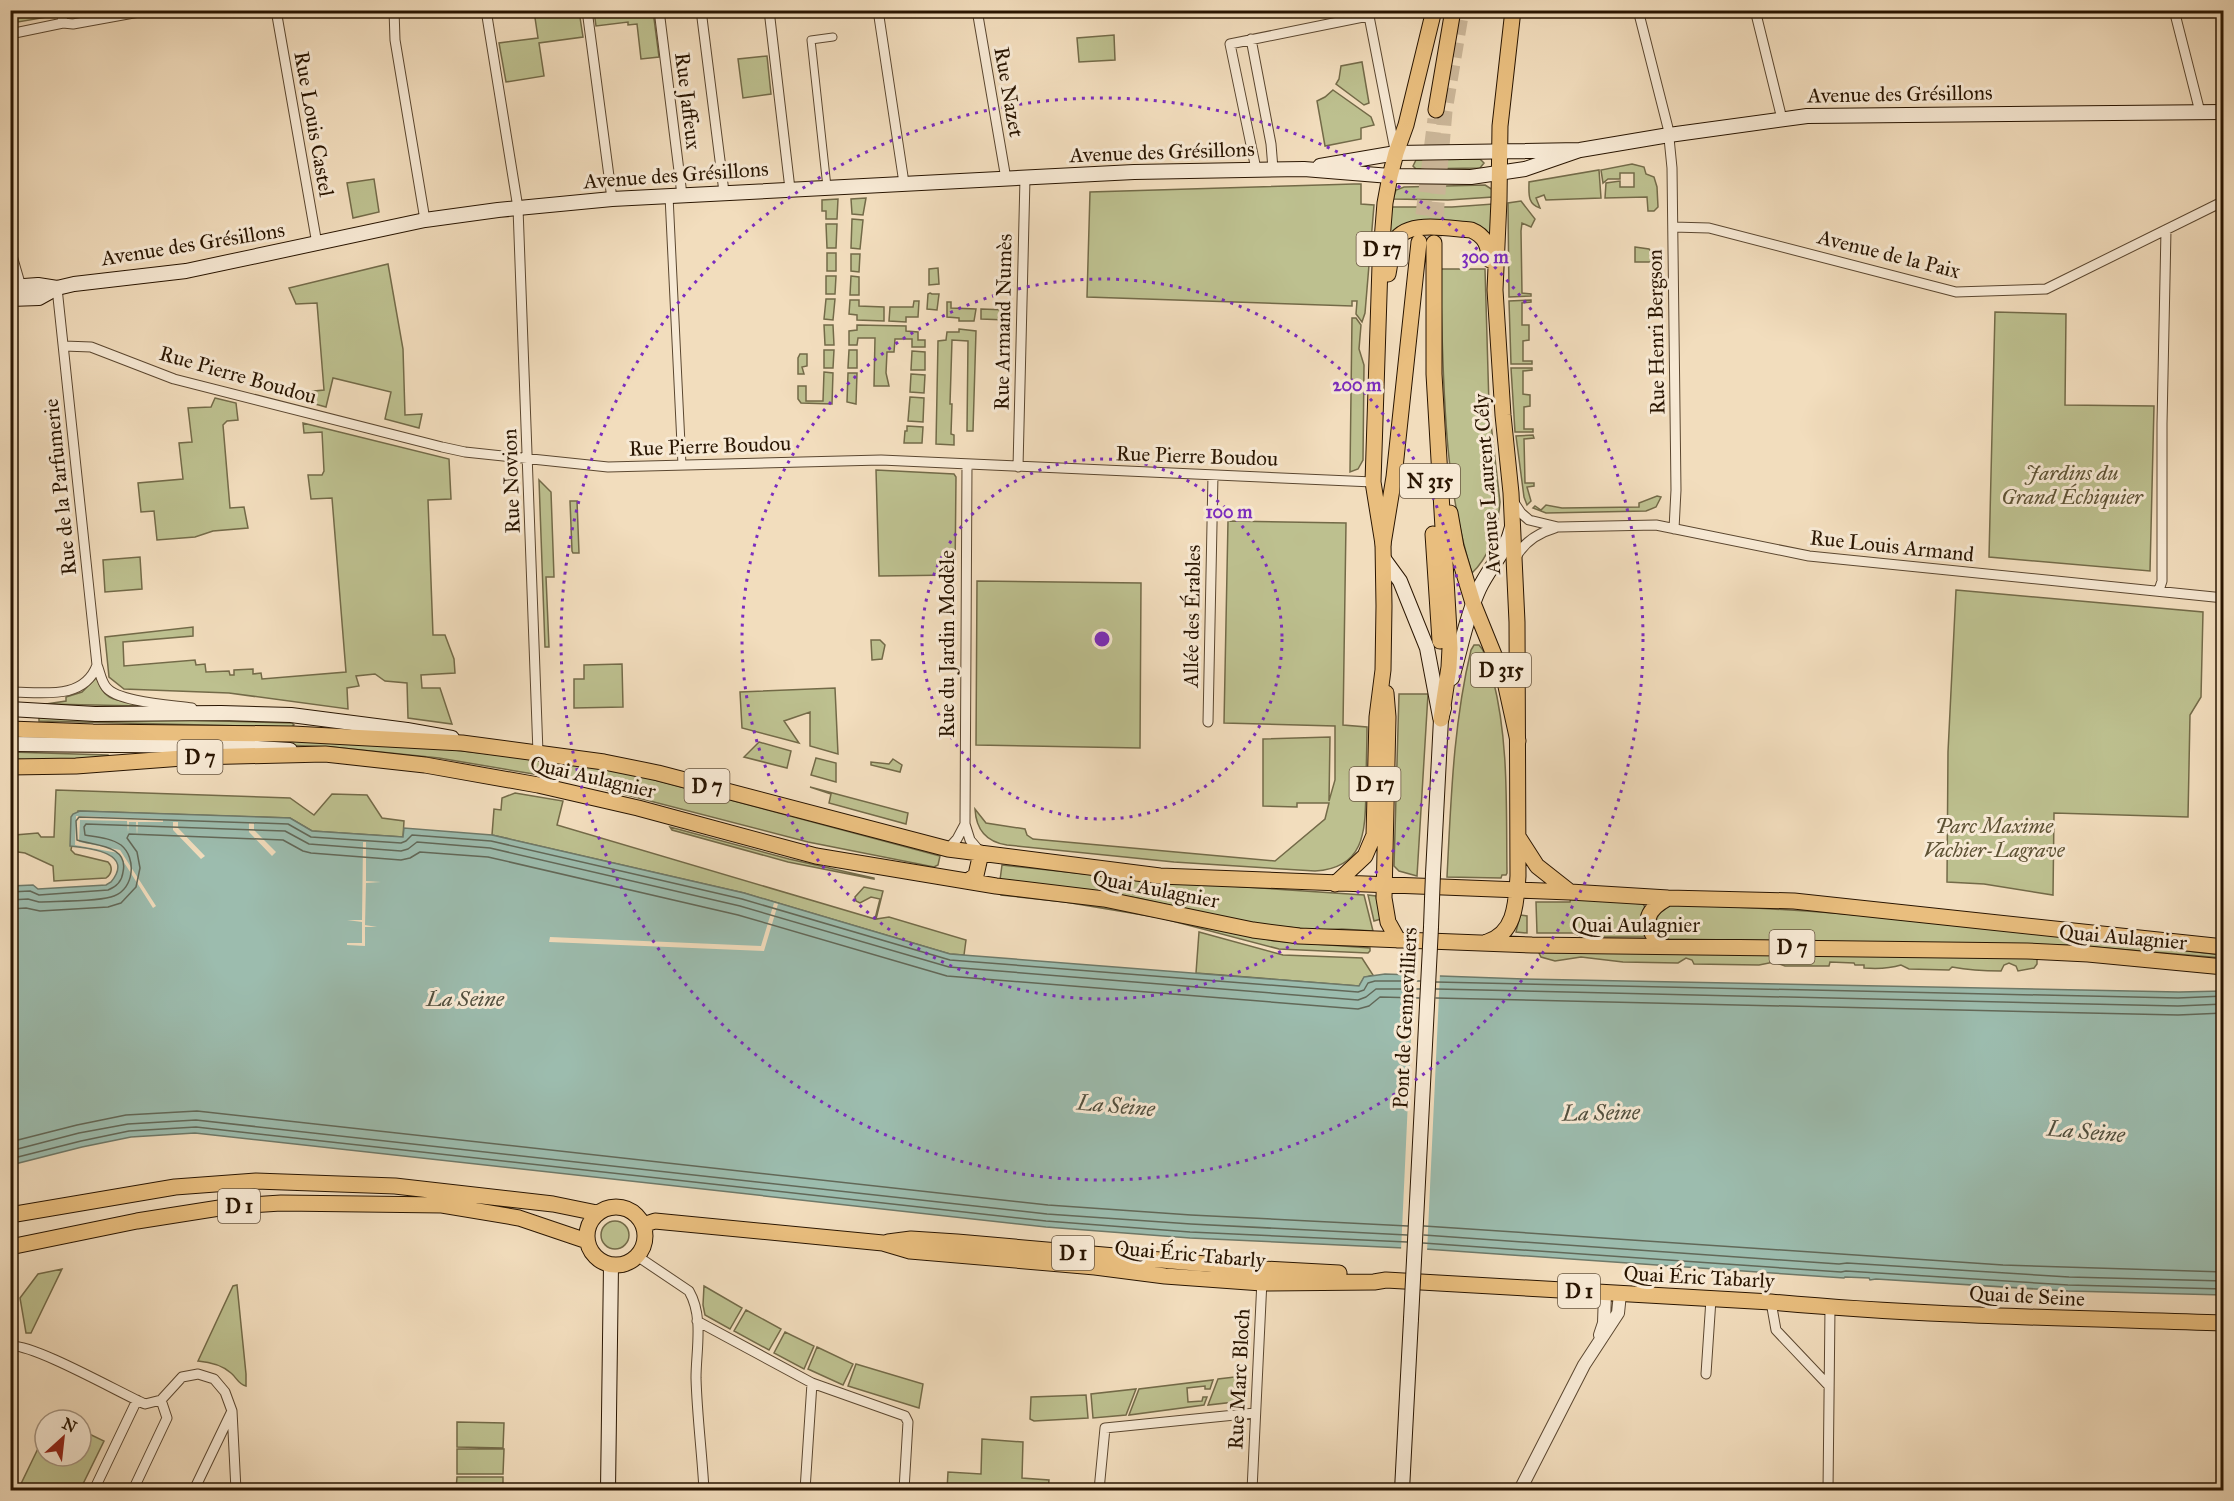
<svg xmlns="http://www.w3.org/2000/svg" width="2234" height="1501" viewBox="0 0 2234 1501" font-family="'IM FELL Great Primer',serif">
  <rect width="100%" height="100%" fill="#f2ddbd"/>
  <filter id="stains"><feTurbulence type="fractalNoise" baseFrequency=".00333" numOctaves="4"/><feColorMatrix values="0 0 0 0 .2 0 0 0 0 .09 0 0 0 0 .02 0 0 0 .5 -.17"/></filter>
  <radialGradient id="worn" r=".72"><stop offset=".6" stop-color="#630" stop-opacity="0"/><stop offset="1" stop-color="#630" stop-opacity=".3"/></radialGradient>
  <path fill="#bdc08f" stroke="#736a48" stroke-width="1.5" d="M15 11H51L53 16 18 22Z
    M534 11H579L583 37 539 43 544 76 506 82 499 43 538 38Z
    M594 11H653L659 57 641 59 637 24 628 25V22L596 26Z
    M1114 35 1115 60 1079 62 1077 38Z
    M767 56 771 94 743 98 738 59Z
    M1362 62 1369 103 1364 105 1336 84 1339 79 1341 66Z
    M1333 90 1371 117 1374 125 1361 128V139L1325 146 1317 101 1325 97Z
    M1480 159 1484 163 1480 168 1416 169 1413 166 1416 160Z
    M1632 164 1644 167 1646 174 1654 177 1657 187 1658 207 1654 211H1648L1647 197 1605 198 1606 183 1620 181V187H1634V173H1620V179H1608L1603 183 1601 170Z
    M1599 170 1601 198 1546 200 1544 195 1536 198 1540 208C1527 204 1529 193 1529 182Z
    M374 179 379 212 353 218 347 183Z
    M1354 184H1361V204L1374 205 1365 313 1362 322 1356 314 1357 301H1352V306L1087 297 1090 192Z
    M1485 185 1493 190V197L1448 200 1393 199 1396 190 1404 187Z
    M866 198 863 215 852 214 851 199Z
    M838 199 837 219H826V211H822V200Z
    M1521 201 1535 219 1531 227 1522 223 1521 231 1522 293 1531 294V296L1509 297 1508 203Z
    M1493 204 1491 235 1484 230 1389 236 1391 207H1452Z
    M852 219 863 220 860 249 851 248Z
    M826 224H837L836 248H827Z
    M1635 247 1649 249 1657 258V262H1635Z
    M827 253H836V271H827Z
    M851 254H860L859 272 851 271Z
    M388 264 403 349 405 415 422 414 419 428 385 419 391 392 333 378 326 407 304 401V392L324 390 317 303 296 304 289 288Z
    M938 268 939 284 929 285V269Z
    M1440 269H1485L1489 406 1500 502C1498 527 1491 555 1472 573 1441 476 1444 370 1440 269Z
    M826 276H836L835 294H826Z
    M851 276 859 277V295H850Z
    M930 293 932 294H939L937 310 927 309 928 294Z
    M826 299H835L833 320 824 319Z
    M850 300H859V306L884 307V321L857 320V315L849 314Z
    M1531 300V302L1522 303V325H1529V340L1523 341V361H1532V364H1511L1509 301Z
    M914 301H919L918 317H906V322L889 321 890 307H913Z
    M947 302H951V308L976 309 974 321H959V318L947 317Z
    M981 309 1007 310 1006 320 981 319Z
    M1995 312 2066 314 2065 405 2154 406 2150 571 1989 557Z
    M1352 318H1356L1361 325 1359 349 1364 365 1363 460 1358 469 1350 472Z
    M824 325H833L834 345H825Z
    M857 325 906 326V331L918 332V340H925V347H912V339H895L894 352H887L886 373 889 386H874L875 338H858L857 345H849V331L857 330Z
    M959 329 976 331 973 431H967L968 341 952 340 950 404H952L951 434 954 435V445L936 444 938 341 946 340 947 332H959Z
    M824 350H834L833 368H824Z
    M849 350H857V368H848Z
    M912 351 925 352V370H911Z
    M800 354H807V366L802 367 804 374H798V358Z
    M1511 368H1532V370L1523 371V394L1530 395V406L1524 407V429H1533V432H1515Z
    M824 372 833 373 832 404 801 403 798 399V386H806V401H823Z
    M848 373H857L856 404 847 402Z
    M911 374 925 375 924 393 910 392Z
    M910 397 924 398 923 422 908 421Z
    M215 398 236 403 238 420 227 421 223 425 230 508 244 507 248 528 213 531 195 537 157 540 154 511 141 512 138 483 183 479 179 443 192 442 188 408 211 407Z
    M303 423 449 459 451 499 428 500 433 635H445L454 659 455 673 421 675 422 688H440L452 724 408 718 407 683 385 681 375 674 356 676 359 686 347 688 348 709 229 693 124 689 109 677 105 637 193 627V636L123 642 124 666 195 660 196 665 205 664 206 672 229 671 230 675H234V670L253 669V674L261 673 262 679 346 672 332 498 311 499 308 475H322L324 471 322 432 304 433Z
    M907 426 923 427 922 443H904L905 431H907Z
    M1533 435 1534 438 1524 439 1525 483H1534V486L1527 487 1531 501 1527 505 1524 497 1516 436Z
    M876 470 954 474 956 477 955 575 879 576Z
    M539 480 551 492 554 577H546L549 647H545Z
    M1657 496 1661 497 1656 507 1646 511 1546 513 1533 508 1535 506 1541 510 1546 505 1562 508 1639 507V503Z
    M570 501H577L579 553H573L572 551Z
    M1228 521 1346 523 1343 725 1367 727C1367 748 1366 768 1366 788 1365 828 1367 868 1315 871L1174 862 1007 845C986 842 976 829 975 809L986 823 1025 829 1027 835 1033 839 1275 861 1325 819 1329 803H1297V807L1263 806V739L1330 737 1329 801 1335 780V726L1224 723Z
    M140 557 142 589 105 592 103 560Z
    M977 581 1141 583 1140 748 976 745Z
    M1956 590 2203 612 2201 697 2190 715 2188 817 2054 813 2053 895 1984 884 1947 882 1948 752Z
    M871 640H880L885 645 882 659 872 660Z
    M1474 645H1479C1487 653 1490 669 1493 679 1509 742 1506 808 1507 873L1506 875H1502L1501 878 1447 877C1451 801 1453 725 1471 650Z
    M622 664 623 707 574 708V679H584V665Z
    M97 677C103 702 117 700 140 704V706L46 704 66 701V697L82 692Z
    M835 688 838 754 810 746V712L784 721 799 743 742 728 740 692Z
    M1399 694H1428L1417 876 1399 871 1394 866Z
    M39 716 292 723 294 725 291 727 39 721Z
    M38 735 316 741 427 747 571 763 629 773 940 856 938 865 934 867 808 842 569 780 439 758 332 747Z
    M759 742 791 751 787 768 744 757Z
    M11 752 108 755V757L48 761 11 759Z
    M816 758 836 763V782L811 775Z
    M893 759 902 765 900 772 871 765V762L889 764Z
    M810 787 908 813 906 824 829 803 831 794Z
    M56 790 290 798 314 815 332 794 367 795 382 818 404 821 403 837 312 831 290 818 78 811 71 850 75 854 108 862C113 867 112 874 106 878L54 881 53 866 25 853 11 851 10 844H15V835L38 833 41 837H54Z
    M515 793 563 801 557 825 875 919 880 899 871 897 860 903 856 901 855 897 864 887 883 891 876 919 889 917 966 940 964 955 950 954 744 893 492 835 494 809 501 810 502 798Z
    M670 827 789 859 874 878V879L788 862 672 830Z
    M1002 865 1141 880 1364 895 1373 931 1342 929 1317 930 1253 924 1137 898 1000 880Z
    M1001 892 1110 906 1274 941 1370 948V951L1368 953 1279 949 1161 918 1065 902 1001 895Z
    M1368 895 1376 896 1381 919 1374 921Z
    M1571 897 1643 904 1645 907C1641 916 1642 927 1645 937H1582L1574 933H1537L1536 902H1570Z
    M1667 905C1853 908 2038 934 2223 955V958L2070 945 1669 939C1649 931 1654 917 1667 905Z
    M1520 915 1527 916V933L1516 932Z
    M1199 932 1283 955 1362 958 1373 975 1364 978 1359 986 1196 973Z
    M1538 951 2037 958V964L2034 968 2018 971 2016 966 2009 963 2004 965 2001 971C1984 971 1968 970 1952 967L1949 970 1909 969 1901 965C1888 969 1877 969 1864 968V965H1855L1854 963 1830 962 1829 966H1785L1774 962 1759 965 1694 964 1692 960 1686 958 1678 963 1623 962 1581 957 1555 961 1541 957Z
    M601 1235a14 14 0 1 1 28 0a14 14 0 1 1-28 0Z
    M62 1269 31 1333H26L20 1298 38 1274Z
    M237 1285 246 1374V1386C238 1384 237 1378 231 1373 222 1365 210 1362 198 1361L233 1286Z
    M704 1286 742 1308 730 1329 705 1315 703 1305Z
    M746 1310 781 1329 769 1350 734 1331Z
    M785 1332 814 1346 804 1369 774 1353Z
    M817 1347 853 1364 843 1385 808 1369Z
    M856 1364 923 1384 919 1408 848 1386Z
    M1243 1376V1401L1208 1405 1218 1379Z
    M1213 1380 1210 1389H1205V1386L1187 1388 1188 1402 1202 1401 1203 1397H1207L1204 1405 1129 1415 1139 1389Z
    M1136 1389 1126 1415 1093 1418 1091 1394Z
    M1086 1395 1088 1418 1034 1421 1030 1419 1031 1397Z
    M457 1422 504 1423 503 1448 457 1447Z
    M81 1430 104 1441 80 1490H18L45 1434V1456H81Z
    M982 1439 1023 1442 1022 1478 1049 1480 1048 1490H947L948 1472 981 1474Z
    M457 1449H504L503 1474H457Z
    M457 1477H503V1490H456Z"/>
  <path fill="#9cbcae" stroke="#6e7969" stroke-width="1.5" d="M80 811 290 818 312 831 403 837 404 828 492 835 744 893 950 954 1359 986 1364 977 1385 974 1524 979 2179 992 2223 991V1295L2068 1291 1876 1279 1870 1280 1869 1278 1845 1277 1844 1278 1425 1249 1190 1238 1046 1227 195 1133 131 1137 82 1147 11 1165V886L33 885 38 889 106 885 111 882C135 853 90 848 70 846L71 817 73 814Z"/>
  <path fill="#f2ddbd" d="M76 816 163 819V822H138L137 835 136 822H129L128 832 127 821 80 820 79 842 120 850 156 906 153 908 118 853 75 845Z
    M173 822H178V828L205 856 201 859 173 830Z
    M249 823H254V830L276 852 272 856 249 832Z
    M363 842H366V881L381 882 366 883 365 925 377 927H365V946L347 945V943H362V922L347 920H362Z
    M774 903 778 904 764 951 549 942 550 937 761 946Z
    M1414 972 1440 973 1427 1252 1401 1251Z"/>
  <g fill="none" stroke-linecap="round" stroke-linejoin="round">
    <path stroke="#626858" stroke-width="1.5" d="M10 892 30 891 39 895 108 890C116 887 122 881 123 872 129 845 95 846 77 840L76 821 79 817 288 824 311 837 401 843 406 841 412 835 491 841 660 880 742 899 950 960 1358 992 1364 990 1368 983 1375 981H1420
      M10 900 28 899 39 902C56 901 100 902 114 896 134 889 137 858 121 845 111 838 97 837 85 835L84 827 86 824 285 831 309 844 401 851 408 849 417 842 490 848 740 906 949 967 1358 1000 1366 997 1376 989H1420
      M10 909 26 908 40 911 108 907 121 903 136 887 140 868 137 852 127 838 129 834 283 840 303 851 311 853 401 860 410 858 420 852 488 857 738 915 947 976 1358 1009 1369 1006 1380 997 1419 998
      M1436 982 2178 998 2224 996
      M1436 989 2178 1006 2224 1004
      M1436 998 2178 1015 2224 1013
      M10 1142 77 1125 126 1115 197 1111 1048 1205 1191 1215 1408 1226
      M10 1151 79 1133 128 1124 196 1120 1047 1214 1191 1224 1407 1235
      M10 1159 81 1141 129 1131 196 1127 1046 1221 1190 1232 1407 1242
      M1424 1226 2003 1265 2224 1272
      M1424 1235 1839 1264 1847 1263 2069 1277 2224 1281
      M1423 1243 1841 1272 1846 1271 2068 1285 2224 1289"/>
    <path stroke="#cab597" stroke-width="15" stroke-dasharray="15 8" stroke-linecap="butt" d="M1420 238 1435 119
      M1434 240 1445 111 1462 10"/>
    <g stroke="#5b4730" stroke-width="9">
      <path id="pedestrian" d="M827 187 811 40 833 37
        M669 196 682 465"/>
    </g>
    <g stroke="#5b4730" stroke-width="11">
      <path id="minor" d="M61 10 63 23
        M276 10 317 244
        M394 10 395 40 425 220
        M486 10 518 208 538 753
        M587 10 612 199
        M659 10 682 195
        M701 10 724 192
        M769 10 790 189
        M878 10 904 183
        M977 10 1006 179
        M1638 10 1668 128 1672 168 1676 490 1674 529
        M1755 10 1782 119
        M2174 10 2200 112
        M1368 11 1395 150
        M10 34 63 23 73 24 150 10
        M1251 39 1271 144 1273 169
        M1256 169 1230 44 1368 16
        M1673 227 1709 228 1956 292 2046 289 2224 201
        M10 249 22 290
        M57 288 97 665C100 672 101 681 106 687 117 702 172 705 192 708
        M64 346 91 347 174 379 442 447 465 452 608 467 881 460 1373 482
        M967 465 965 824 970 840 981 853
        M1018 467 1025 178
        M1513 501 1521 513 1529 520 1558 527 1656 525 1809 556 2224 598
        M1515 559C1523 543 1538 533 1555 528
        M2159 590 2162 581V424L2166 230
        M10 692C41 692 84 701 97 665
        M1208 722 1213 475
        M948 849 957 839 965 824
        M637 1256 689 1291C704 1317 696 1350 696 1378 697 1415 702 1453 704 1490
        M1771 1302 1776 1330 1829 1386
        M697 1321 812 1383 905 1416 908 1422 904 1490
        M10 1346C32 1343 120 1393 145 1404L161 1400 182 1377 198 1374 214 1379 225 1392 232 1411 236 1490
        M1706 1374 1711 1299
        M94 1490 137 1400
        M133 1490 167 1418 161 1400
        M194 1490 231 1413
        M805 1490 812 1383
        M1099 1490 1105 1428 1255 1413
        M1252 1490 1262 1280
        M1828 1490 1830 1308"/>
    </g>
    <g stroke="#5b4730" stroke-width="14">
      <path id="tertiary" d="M1600 1335 1604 1323 1605 1293
        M1520 1490 1584 1365 1618 1313 1620 1294"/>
    </g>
    <g stroke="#291501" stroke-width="16">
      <path id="secondary" d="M1320 166 1396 153 1580 150 1669 135 1807 116 2224 112
        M10 287 38 285 57 288
        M10 299 39 298 57 288 74 284 186 271 425 220 498 210 612 199 1134 172 1304 169 1390 176 1471 177 1525 169 1580 150
        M1384 559 1400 581 1427 648 1440 717
        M1452 678C1461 648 1466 617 1479 589 1489 567 1507 551 1512 527
        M10 709 95 714 221 713 291 715 407 730 452 738
        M10 744 225 746 290 750
        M1433 874 1441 719 1444 708
        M1431 927 1432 899
        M608 1490 611 1265
        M1402 1490 1411 1319"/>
    </g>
    <g stroke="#291501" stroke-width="17">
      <path id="primary" d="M1388 274C1390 264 1391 254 1393 245 1403 218 1449 229 1471 230 1486 236 1488 246 1490 260
        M1386 693 1388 717 1384 898 1388 922 1398 940
        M10 729 93 732 293 734 462 743 604 762 658 773 948 849 1160 876 1570 892 1668 898 1794 901 2224 947
        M10 767 76 766 196 757 325 754 425 765 538 785 638 808 816 856 996 886 1104 899 1253 930 1299 936 1532 945 2027 951 2088 954 2224 967
        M1519 838 1537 866 1570 892
        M968 881 976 875 981 853
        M1335 884 1365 856 1374 835 1377 717 1383 670 1384 606 1383 544 1373 482 1380 265 1385 203 1390 176 1396 153 1406 125 1434 10
        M1487 942C1516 933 1516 902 1518 876L1517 622 1511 493 1503 415 1495 290 1499 200 1500 126 1513 10
        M1660 945C1643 923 1643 912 1668 898
        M587 1236a29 29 0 1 1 58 0a29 29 0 1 1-58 0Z
        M10 1215 175 1187 256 1181 395 1186 553 1204 597 1213
        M643 1225 655 1221 883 1243 910 1251 1095 1267 1165 1276 1262 1283 1374 1282 1386 1280 1771 1302C1922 1316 2073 1318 2224 1323
        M888 1242 911 1239 957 1242 1263 1269 1339 1273
        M10 1247 137 1221 232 1206 281 1203 442 1205 519 1218 587 1241"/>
    </g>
    <g stroke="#291501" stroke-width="17">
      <path id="trunk" d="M1436 110 1453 10
        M1434 243V374L1450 648 1449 667 1441 719
        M1450 513 1456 547 1473 603 1505 682 1518 741
        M1433 534 1440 641
        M1383 544 1394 477 1419 242"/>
    </g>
    <use href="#pedestrian" stroke="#f7e9d4" stroke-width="7"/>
    <use href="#minor" stroke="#f7e9d4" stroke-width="9"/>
    <use href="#tertiary" stroke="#f7e9d4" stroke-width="12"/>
    <use href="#secondary" stroke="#f7e9d4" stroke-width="14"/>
    <use href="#primary" stroke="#e9be7e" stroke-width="15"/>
    <use href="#trunk" stroke="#e9be7e" stroke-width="15"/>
    <g stroke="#291501" stroke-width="16" stroke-linecap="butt">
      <path id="secondary-bridge" d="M1432 899 1433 874
        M1411 1319 1431 927"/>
    </g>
    <use href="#secondary-bridge" stroke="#f7e9d4" stroke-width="14"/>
  </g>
  <g fill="none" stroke="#7b2cbf" stroke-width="3" stroke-dasharray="3 6">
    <circle cx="1102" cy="639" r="180"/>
    <circle cx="1102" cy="639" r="360"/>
    <circle cx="1102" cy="639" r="541"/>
  </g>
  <g text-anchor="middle" stroke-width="6" stroke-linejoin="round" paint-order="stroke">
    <g fill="#f7e9d4" stroke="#675540" stroke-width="1.5">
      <rect x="1356.5" y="232" width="51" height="34" rx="4.5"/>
      <rect x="1400" y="464" width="60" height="34" rx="4.5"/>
      <rect x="1471" y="653" width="60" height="34" rx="4.5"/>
      <rect x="177.5" y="740" width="45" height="34" rx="4.5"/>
      <rect x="1349.5" y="767" width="51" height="34" rx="4.5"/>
      <rect x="684.5" y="769" width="45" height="34" rx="4.5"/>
      <rect x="1769.5" y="930" width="45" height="34" rx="4.5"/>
      <rect x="218" y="1189" width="42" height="34" rx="4.5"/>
      <rect x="1052" y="1236" width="42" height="34" rx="4.5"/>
      <rect x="1558" y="1274" width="42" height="34" rx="4.5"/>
    </g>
    <g font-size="20" font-weight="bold" fill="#291501">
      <text x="1382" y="256">D 17</text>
      <text x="1430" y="488">N 315</text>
      <text x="1501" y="677">D 315</text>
      <text x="200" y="764">D 7</text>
      <text x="1375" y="791">D 17</text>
      <text x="707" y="793">D 7</text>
      <text x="1792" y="954">D 7</text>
      <text x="239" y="1213">D 1</text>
      <text x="1073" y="1260">D 1</text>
      <text x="1579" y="1298">D 1</text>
    </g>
    <g font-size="21" fill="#291501" stroke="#f7e9d4">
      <text transform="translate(1009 92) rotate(80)" y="7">Rue Nazet</text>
      <text transform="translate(1900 94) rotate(-1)" y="7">Avenue des Grésillons</text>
      <text transform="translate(688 101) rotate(83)" y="7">Rue Jaffeux</text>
      <text transform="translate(314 124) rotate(80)" y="7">Rue Louis Castel</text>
      <text transform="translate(1162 152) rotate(-2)" y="7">Avenue des Grésillons</text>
      <text transform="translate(676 175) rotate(-4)" y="7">Avenue des Grésillons</text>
      <text transform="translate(193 244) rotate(-9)" y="7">Avenue des Grésillons</text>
      <text transform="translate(1889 254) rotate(14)" y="7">Avenue de la Paix</text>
      <text transform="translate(1003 322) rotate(-89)" y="7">Rue Armand Numès</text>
      <text transform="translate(1656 332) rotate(-91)" y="7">Rue Henri Bergson</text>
      <text transform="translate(238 375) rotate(16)" y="7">Rue Pierre Boudou</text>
      <text transform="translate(710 446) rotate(-2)" y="7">Rue Pierre Boudou</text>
      <text transform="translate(1197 456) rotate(2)" y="7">Rue Pierre Boudou</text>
      <text transform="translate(511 481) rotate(-92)" y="7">Rue Novion</text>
      <text transform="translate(1487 484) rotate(-94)" y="7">Avenue Laurent Cély</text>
      <text transform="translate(60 487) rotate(-96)" y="7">Rue de la Parfumerie</text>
      <text transform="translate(1892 546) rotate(6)" y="7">Rue Louis Armand</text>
      <text transform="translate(1192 616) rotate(-89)" y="7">Allée des Érables</text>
      <text transform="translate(947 644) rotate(-90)" y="7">Rue du Jardin Modèle</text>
      <text transform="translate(593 777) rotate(13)" y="7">Quai Aulagnier</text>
      <text transform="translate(1156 889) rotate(11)" y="7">Quai Aulagnier</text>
      <text x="1636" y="932">Quai Aulagnier</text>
      <text transform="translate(2123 937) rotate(5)" y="7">Quai Aulagnier</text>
      <text transform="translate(1405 1018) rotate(-87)" y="7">Pont de Gennevilliers</text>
      <text transform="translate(1190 1254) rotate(5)" y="7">Quai Éric Tabarly</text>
      <text transform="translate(1699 1277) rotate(3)" y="7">Quai Éric Tabarly</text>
      <text transform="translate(2027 1296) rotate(3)" y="7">Quai de Seine</text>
      <text transform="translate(1239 1379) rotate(-87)" y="7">Rue Marc Bloch</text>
    </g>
    <g font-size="21" font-style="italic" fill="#5d5133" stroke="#f7e9d4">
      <text x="2072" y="480">Jardins du<tspan x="2072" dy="24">Grand Échiquier</tspan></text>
      <text x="1994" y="833">Parc Maxime<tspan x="1994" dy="24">Vachier-Lagrave</tspan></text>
    </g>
    <g font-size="22" font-style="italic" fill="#514f3e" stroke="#f7e9d4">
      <text x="465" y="1006">La Seine</text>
      <text transform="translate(1116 1105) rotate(5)" y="8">La Seine</text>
      <text transform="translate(1601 1112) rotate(-1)" y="8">La Seine</text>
      <text transform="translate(2086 1131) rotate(5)" y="8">La Seine</text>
    </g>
  </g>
  <circle cx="1102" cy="639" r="9" fill="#7b2cbf" stroke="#f7e9d4" stroke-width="3"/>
  <g font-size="18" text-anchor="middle" font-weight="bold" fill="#7b2cbf" stroke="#f7e9d4" stroke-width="6" stroke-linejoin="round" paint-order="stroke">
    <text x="1485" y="263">300 m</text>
    <text x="1357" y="391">200 m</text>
    <text x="1229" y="518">100 m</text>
  </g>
  <rect width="2234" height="1501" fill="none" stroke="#f2ddbd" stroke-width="36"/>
  <rect x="12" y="12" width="2210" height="1477" fill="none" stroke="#291501" stroke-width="3"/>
  <rect x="18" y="18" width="2198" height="1465" fill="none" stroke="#291501" stroke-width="1.5"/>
  <g transform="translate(63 1438) rotate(27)"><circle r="28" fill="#f7e9d4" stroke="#a59480" stroke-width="1.5"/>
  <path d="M0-4.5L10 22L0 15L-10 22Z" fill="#8f2418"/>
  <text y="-9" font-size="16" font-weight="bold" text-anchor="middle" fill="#291501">N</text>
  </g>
  <rect width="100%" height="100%" filter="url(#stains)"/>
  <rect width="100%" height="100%" fill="url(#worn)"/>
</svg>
